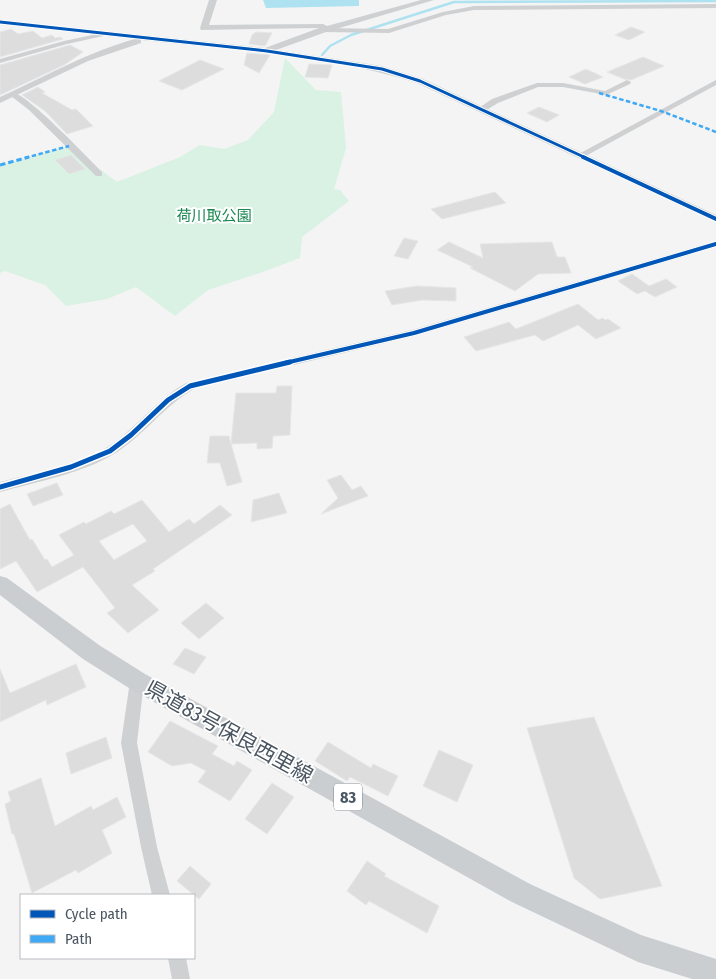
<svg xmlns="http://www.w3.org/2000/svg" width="716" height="979" viewBox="0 0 716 979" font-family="'Fira Sans Condensed','Noto Sans JP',sans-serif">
  <rect width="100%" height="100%" fill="#f4f4f4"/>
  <path fill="#d9f2e3" d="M285 58 316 90 341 92 346 148 334 189 340 190 349 201 302 237 300 258 260 273 208 290 175 316 136 287 107 299 66 306 45 285 5 271 0 273V165L69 146 117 182 180 157 200 145 224 149 248 140 274 112Z"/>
  <path fill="#aee2f0" d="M263 0H359V6L266 8Z"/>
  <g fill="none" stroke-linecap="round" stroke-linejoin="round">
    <path stroke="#aee2f0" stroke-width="2.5" d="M322 55 330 46 351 35 454 2 716 1"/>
  </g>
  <path fill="#ddddde" stroke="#e5e6e7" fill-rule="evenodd" d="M631 27 645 32 629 40 615 35Z
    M11 29 18 34 33 31 42 38 52 35 55 38 60 37 63 39 0 57V32Z
    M256 32 272 33 265 46 249 44 252 35Z
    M70 45 83 52 64 65 0 95V65Z
    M247 53 270 55 259 73 244 65Z
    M643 57 664 66 631 80 624 79 607 72Z
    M200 60 224 69 182 90 159 81Z
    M309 64 332 65 328 78 305 77Z
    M586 69 603 77 585 84 569 77Z
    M38 87 45 92 42 93 72 110 76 109 93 126 67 134 45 111 22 95Z
    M539 107 559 115 547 122 527 113Z
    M71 155 85 169 69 174 55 160Z
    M495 192 506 203 442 219 431 209Z
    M404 238 418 241 408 259 394 256Z
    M449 242 483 258 480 244 552 242 557 257H565L571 273 538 274 515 291 470 268 473 267 437 250Z
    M632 274 649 286 666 279 677 287 655 297 645 291 637 294 618 281Z
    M417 286 456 288V301L422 300 392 305 385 291Z
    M578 304 598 320 603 318 605 320 608 319 621 328 596 339 578 325 543 341 535 335 476 351 464 337 509 322 516 329Z
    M277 386H292L290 435 273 436 272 448 257 449V443L231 444 242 482 227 486 220 463H207L210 436H229L231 444 236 393H276Z
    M341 475 352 490 361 486 368 496 321 514 338 498 327 480Z
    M57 483 63 495 33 506 27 494Z
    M279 493 287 513 251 522 253 500Z
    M142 500 169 532 189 519 194 524 220 505 232 515 153 569 155 571 132 585 159 610 128 633 107 613 115 608 83 567 37 592 16 561 0 569V509L10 504 30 540 32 539 45 560 47 559 52 567 74 555 59 535 84 522 86 524 111 511 114 514ZM133 524 147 541 114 560 99 541Z
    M206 603 224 618 199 639 181 623Z
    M185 648 206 657 194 674 173 664Z
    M76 664 86 687 47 705 46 700 0 722V669L10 693Z
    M594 717 662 886 600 899 574 878 527 728Z
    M170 721 218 746 212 754 234 766 237 761 252 770 230 801 198 782 206 771 191 763 172 766 148 752Z
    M106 737 112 758 71 774 66 753Z
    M328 742 371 768 373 764 398 776 388 796 350 777 347 781 315 761Z
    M439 750 473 765 457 802 423 786Z
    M41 778 55 826 91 806 93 810 117 797 126 817 102 830 112 853 78 873 76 870 32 893 14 834H12L5 804 11 801 8 792Z
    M272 783 294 797 267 834 245 819Z
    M367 861 386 874 384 876 439 906 427 933 369 901 366 905 347 891Z
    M190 866 211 884 199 899 177 881Z"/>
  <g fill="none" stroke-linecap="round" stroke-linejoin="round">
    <path fill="#ced0d2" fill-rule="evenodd" d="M716 4V8L474 10 446 15 389 33 323 32 320 30 323 28 388 29 443 12 474 6Z
      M106 32 108 33V35L67 44 0 63V59L64 41Z
      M627 80 631 82 630 84 606 95 563 87H538L498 103 483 112 476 110 492 99 537 83H563L605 91Z
      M716 80V85L582 158 575 156Z
      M11 92C25 91 89 159 102 172V176H96L29 110 11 96Z
      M716 241V247L418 335 194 389C164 406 145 434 117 452 85 473 36 482 0 492V482C38 472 82 465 115 442 140 423 158 399 186 383L412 330Z
      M137 674 142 676 144 681 137 743 157 847 170 895H152L141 847 121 743 130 681 132 676Z
      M168 958H186L190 979H172Z"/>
    <path fill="#ced0d2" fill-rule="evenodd" d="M209 0H217L209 25 323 24 327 26 421 0H434L326 32 276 50 382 66 423 79 716 215V222L417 83C329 55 233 50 141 40V43L88 61 0 103V97C45 77 87 52 135 39L0 24V20L265 48 319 28 201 30 200 28Z"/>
    <path fill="#caced1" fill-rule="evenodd" d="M0 576 7 578 99 645 145 674 530 884 641 935 716 959V979H692L638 962 512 902 129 688 83 659 0 595Z"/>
    <path stroke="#3fa9f5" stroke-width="2.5" stroke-dasharray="4.5 2.5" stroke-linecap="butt" d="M599 93 661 111 716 132
      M25 158 69 146"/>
    <path stroke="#3fa9f5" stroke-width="3" stroke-dasharray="5.5 3" stroke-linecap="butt" d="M0 165 29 157"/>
    <g stroke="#fff" stroke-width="5">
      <path id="cycleway-far2" d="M0 22 267 51 382 69 420 81 586 158"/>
    </g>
    <g stroke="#fff" stroke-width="6">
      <path id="cycleway-far1" d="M583 157 716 219
        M285 363 414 333 716 244"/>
    </g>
    <g stroke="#fff" stroke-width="8">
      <path id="cycleway" d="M0 487 71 467 110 451 131 435 168 400 190 386 290 362"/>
    </g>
    <use href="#cycleway-far2" stroke="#0057b8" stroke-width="3"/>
    <use href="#cycleway-far1" stroke="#0057b8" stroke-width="4"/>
    <use href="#cycleway" stroke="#0057b8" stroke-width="5"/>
  </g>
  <g text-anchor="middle" stroke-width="4" stroke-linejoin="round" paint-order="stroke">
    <g font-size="15" fill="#17864f" stroke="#fff">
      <text x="214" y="221">荷川取公園</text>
    </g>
    <rect fill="#fff" stroke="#808990" stroke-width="1" x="334" y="783.5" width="28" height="27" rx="4"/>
    <g font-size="16" font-weight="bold" fill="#4a5661">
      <text x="348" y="803">83</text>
    </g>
    <g font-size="21" fill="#4a5661" stroke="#fff">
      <text transform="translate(229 732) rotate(29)" y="7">県道83号保良西里線</text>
    </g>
  </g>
  <rect x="20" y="894" width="175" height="65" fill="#ffffff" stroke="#b7bbc0"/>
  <rect x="30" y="910" width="25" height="8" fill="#0057b8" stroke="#b7bbc0"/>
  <text x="65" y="919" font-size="15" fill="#4a5661">Cycle path</text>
  <rect x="30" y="935" width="25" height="8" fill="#3fa9f5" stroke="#b7bbc0"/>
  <text x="65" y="944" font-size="15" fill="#4a5661">Path</text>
</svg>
